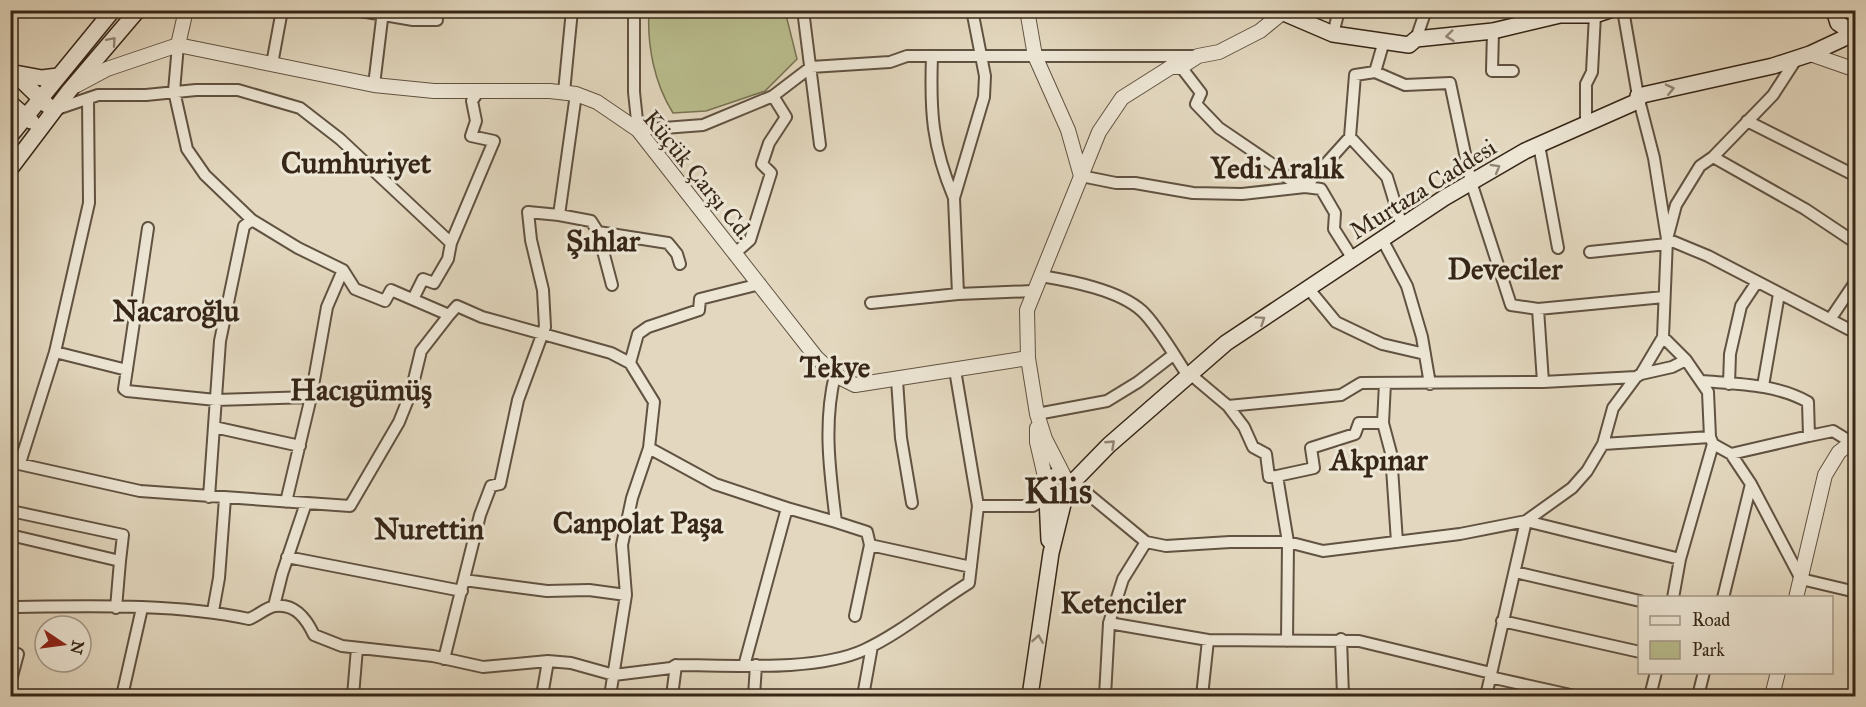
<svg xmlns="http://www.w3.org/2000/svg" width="1866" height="707" viewBox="0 0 1866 707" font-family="'IM FELL Great Primer',serif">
  <rect width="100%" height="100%" fill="#e3d8bf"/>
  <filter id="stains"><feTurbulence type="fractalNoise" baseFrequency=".00333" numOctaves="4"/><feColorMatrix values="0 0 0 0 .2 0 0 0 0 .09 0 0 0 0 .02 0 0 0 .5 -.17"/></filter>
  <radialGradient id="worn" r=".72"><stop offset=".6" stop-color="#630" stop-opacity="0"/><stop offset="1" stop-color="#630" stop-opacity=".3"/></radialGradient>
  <path fill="#b9bd8e" stroke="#787252" stroke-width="1.5" d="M649 11H785L797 59 765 91 706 111 673 113C654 83 647 45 649 11Z"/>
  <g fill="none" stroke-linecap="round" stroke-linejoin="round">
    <g stroke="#615241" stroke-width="14">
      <path id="minor" d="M355 10 413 20H437
        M634 10V92L638 130 703 125 773 96 811 67 890 62 907 56H1198
        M803 10 820 145
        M1493 31 1492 71H1513
        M1333 34 1339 10
        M1416 39 1426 10
        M1384 41 1375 72 1355 75 1350 137 1387 177 1402 226
        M178 45 174 91 187 149 205 175 252 220 298 248 343 270 355 289 385 301 391 290 449 315 457 306 482 317 611 353 630 363 654 402 649 448 632 498 622 545 626 595 610 696
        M932 56C930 111 932 146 954 198
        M1797 58 1773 95 1713 157 1700 166 1676 205 1667 239 1708 256 1856 333
        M272 64 282 10
        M1181 67 1201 93 1196 104 1219 128 1272 164 1289 179 1305 187 1321 189 1335 213 1334 229 1353 259
        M1375 72 1405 85 1450 83 1471 182 1511 305 1538 309 1543 382
        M374 85 383 11
        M564 92 572 10
        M576 94 559 215 591 221 598 232 612 285
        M54 110 98 95H146L196 90H238L300 108 340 139 451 243
        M1747 121 1856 176
        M1586 125V84L1592 72 1595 15
        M1539 145 1558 248
        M1713 157 1805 209 1856 243
        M1081 176 1116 183H1135L1193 193 1242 194 1305 187 1350 137
        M148 228 124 389 127 391 216 400 311 397
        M598 232 668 243 677 254 680 264
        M1382 239 1407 286 1422 337 1430 384
        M1590 252 1667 244
        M734 254 750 240 771 173 762 164 769 143 786 117 773 96
        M1041 276C1071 281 1119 290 1142 311 1157 325 1176 358 1188 376
        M1308 288 1336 322 1382 344 1425 354
        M958 294 954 198 984 97 985 76 972 10
        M413 299 423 279 434 283 448 259 451 243 494 141 471 136 476 121 472 101 478 92
        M871 303 958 294 1033 291
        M1538 309 1664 297
        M1831 318 1856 281
        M1663 337 1686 360 1708 392 1710 437
        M55 352 127 370
        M630 363 638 334 648 327 699 310 700 299 760 284
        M955 370 978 506
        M1190 374 1228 406 1244 427 1253 447 1266 454 1269 477 1277 476 1288 542 1287 641
        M1641 374 1672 367 1686 360
        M897 380 901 438 912 503
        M1702 381C1738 384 1776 384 1808 402L1809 436 1833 431 1851 442
        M1385 383 1383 423 1391 453 1397 542
        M1729 384 1730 354 1741 306 1757 282
        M1763 386 1779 294
        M1228 406 1341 395 1361 383 1543 382 1636 377
        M1037 414 1107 401 1138 382 1173 355
        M214 427 300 446
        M1603 444 1710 437 1713 444 1731 454 1751 484 1801 579 1856 592
        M649 448 715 484 787 508
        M1731 454 1809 436
        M10 462 140 491 350 506 399 422 411 392 421 351 449 315
        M20 463 55 352 89 203 88 99
        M1277 476 1314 468 1311 448 1355 434 1359 423H1383
        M1070 485 1083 490 1146 542 1166 546 1230 542H1288L1323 551 1460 534 1526 521 1680 559
        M209 497 220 341 244 226 252 220
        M286 502 311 397 327 307 343 270
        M10 514 11 511 123 535 120 561
        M836 522 867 532 870 545 971 567
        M10 535 120 561 116 608
        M287 557 462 591
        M1515 572 1640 601
        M464 580 547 591 589 590 626 595
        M1673 598 1680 559 1713 444
        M1723 598 1751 484
        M274 606 282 574 306 503
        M10 607C87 606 175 603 249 619 257 616 267 607 275 606 296 603 307 620 314 635L342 646 433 656 483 667 548 661 571 663 614 675 671 668 676 665C729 665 816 672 864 650 899 634 935 604 969 583L978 506H1033L1047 498
        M213 611 219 578 225 498
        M855 616 870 545
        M1502 621 1640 652
        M1109 623 1208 640 1359 641 1491 673
        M1341 639 1343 696
        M10 652 18 654 10 684
        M444 659 480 515 491 486 500 484 518 400 545 327 543 290 531 240 528 212 559 215
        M744 666 787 508 836 522C830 473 823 424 835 375
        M1490 677 1575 696
        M122 696 142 608
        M353 696 357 648
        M542 696 548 661
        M672 696 676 665
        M754 696 756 665
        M863 696 872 646
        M1105 696 1109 623 1123 579 1146 542
        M1202 696 1208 640
        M1486 696 1526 521 1572 488 1587 471 1603 444 1613 408 1636 377 1641 374 1663 337 1667 239 1654 158 1638 96 1623 10
        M1650 696 1656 672
        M1698 696 1704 672"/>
    </g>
    <g stroke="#615241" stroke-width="16">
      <path id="tertiary" d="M1027 10 1035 56 1068 130 1081 176
        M178 45 186 10
        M1810 54 1856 70
        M77 85 107 69 178 45 374 85 434 91H550L576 94 597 102 638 130 816 357 835 375 855 385 1028 358
        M1037 428V442L1046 481
        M1065 478 1045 439 1037 414 1028 358 1027 310 1099 132 1122 98 1171 67H1181L1198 56 1219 52 1260 31 1282 13
        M1796 598 1825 475 1839 452 1856 439
        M1772 696 1778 672"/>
    </g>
    <g stroke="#362617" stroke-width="18">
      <path id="secondary" d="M1277 10 1333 34 1409 45 1416 39 1493 31 1560 15H1595L1610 10
        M1834 10 1838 23 1856 35
        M10 69 47 105
        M15 73 42 78 58 76
        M10 103 31 121
        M10 136 113 10
        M10 169 69 91 138 10
        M1044 489a13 13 0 1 1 26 0a13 13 0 1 1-26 0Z
        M1070 485 1109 445 1226 343 1444 198 1525 151 1638 101V96L1773 66 1810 54 1853 34
        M1047 498 1049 540
        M1030 696 1051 553 1064 500"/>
    </g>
    <use href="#minor" stroke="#ede6d5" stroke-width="10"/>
    <use href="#tertiary" stroke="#ede6d5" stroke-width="14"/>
    <use href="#secondary" stroke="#ede6d5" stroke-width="15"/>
  </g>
  <defs><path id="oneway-chevron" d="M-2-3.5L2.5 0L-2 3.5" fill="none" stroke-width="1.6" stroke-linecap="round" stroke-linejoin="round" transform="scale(1.5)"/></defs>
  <g stroke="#928676">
    <use href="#oneway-chevron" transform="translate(1450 36) rotate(174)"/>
    <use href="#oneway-chevron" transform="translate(112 41) rotate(-49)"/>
    <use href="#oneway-chevron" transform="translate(1670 89) rotate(-13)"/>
    <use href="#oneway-chevron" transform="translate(1496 168) rotate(-30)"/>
    <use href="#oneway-chevron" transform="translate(1261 320) rotate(-34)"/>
    <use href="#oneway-chevron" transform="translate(1111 444) rotate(-43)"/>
    <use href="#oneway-chevron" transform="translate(1038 639) rotate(-81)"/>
  </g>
  <g text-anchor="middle" stroke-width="6" stroke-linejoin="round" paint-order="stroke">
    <g font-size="24" fill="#362617" stroke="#ede6d5">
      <text transform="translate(698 175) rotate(51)" y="8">Küçük Çarşı Cd.</text>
      <text transform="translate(1423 189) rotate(-32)" y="8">Murtaza Caddesi</text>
    </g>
    <g font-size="30" font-weight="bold" fill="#362617" stroke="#ede6d5">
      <text x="356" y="173">Cumhuriyet</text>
      <text x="1277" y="178">Yedi Aralık</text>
      <text x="603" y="251">Şıhlar</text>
      <text x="1505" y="279">Deveciler</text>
      <text x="176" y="321">Nacaroğlu</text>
      <text x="835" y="377">Tekye</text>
      <text x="361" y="400">Hacıgümüş</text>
      <text x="1379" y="470">Akpınar</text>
      <text x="638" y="533">Canpolat Paşa</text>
      <text x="429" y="539">Nurettin</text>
      <text x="1123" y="613">Ketenciler</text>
    </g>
    <g font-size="36" font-weight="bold" fill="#362617" stroke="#ede6d5">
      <text x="1058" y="503">Kilis</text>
    </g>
  </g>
  <rect width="1866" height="707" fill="none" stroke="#e3d8bf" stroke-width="36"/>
  <rect x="12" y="12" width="1842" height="683" fill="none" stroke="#362617" stroke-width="3"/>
  <rect x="18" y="18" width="1830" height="671" fill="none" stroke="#362617" stroke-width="1.5"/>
  <rect x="1638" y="596" width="195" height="78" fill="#ede6d5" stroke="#a49989" stroke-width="1.5"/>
  <rect x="1650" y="616" width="30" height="9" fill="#ede6d5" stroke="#a49989" stroke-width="1.5"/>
  <text x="1692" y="626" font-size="18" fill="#362617">Road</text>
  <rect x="1650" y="641" width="30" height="18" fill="#b9bd8e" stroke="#a49989" stroke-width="1.5"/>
  <text x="1692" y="656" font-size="18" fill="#362617">Park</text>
  <g transform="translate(63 644) rotate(103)"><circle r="28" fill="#ede6d5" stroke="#a49989" stroke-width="1.5"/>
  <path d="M0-4.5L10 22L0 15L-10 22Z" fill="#8f2418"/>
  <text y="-9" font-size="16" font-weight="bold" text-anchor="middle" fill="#362617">N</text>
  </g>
  <rect width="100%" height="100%" filter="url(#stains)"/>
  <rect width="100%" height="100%" fill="url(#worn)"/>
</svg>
